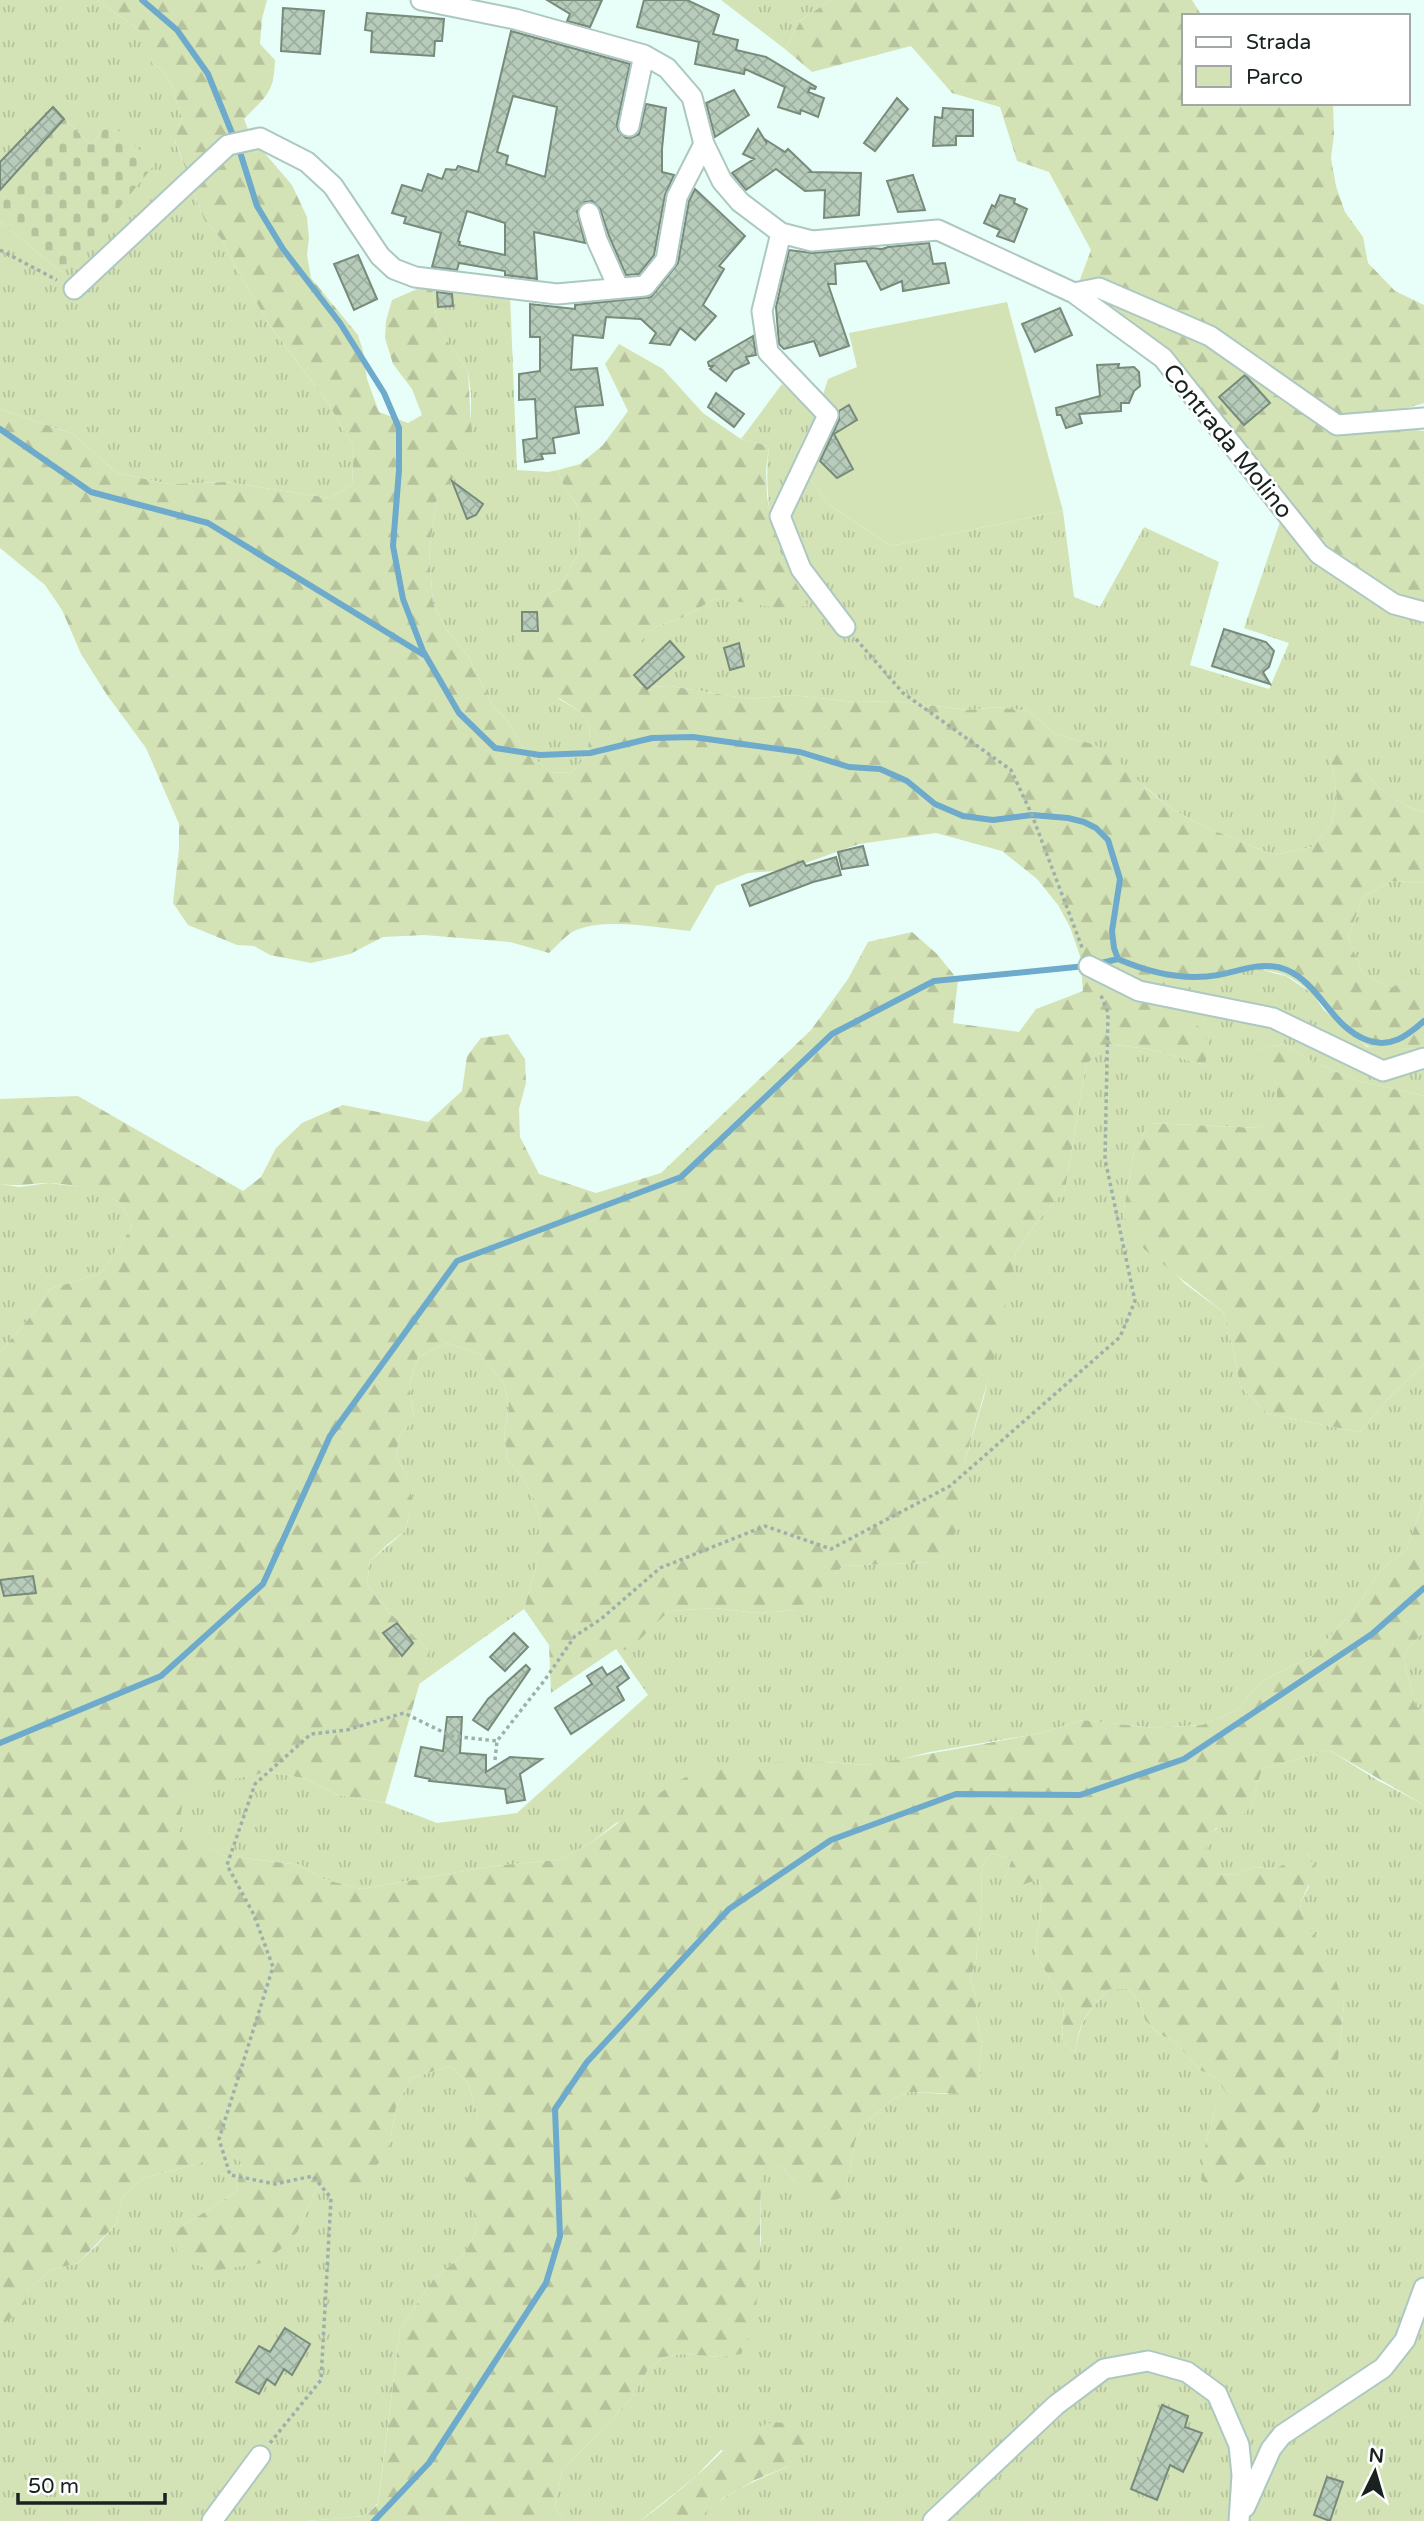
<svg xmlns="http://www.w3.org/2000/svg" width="1424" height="2521" viewBox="0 0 1424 2521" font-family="'Varela Round',sans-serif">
  <defs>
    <pattern id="grass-tufts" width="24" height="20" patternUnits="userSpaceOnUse" patternTransform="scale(1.75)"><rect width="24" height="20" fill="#d4e3b6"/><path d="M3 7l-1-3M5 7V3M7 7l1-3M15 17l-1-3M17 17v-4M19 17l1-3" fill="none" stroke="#b5c29c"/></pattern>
    <pattern id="forest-firs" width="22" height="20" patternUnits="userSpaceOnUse" patternTransform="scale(1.75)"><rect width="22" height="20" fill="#d4e3b6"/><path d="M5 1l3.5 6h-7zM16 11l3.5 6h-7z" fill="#b5c29c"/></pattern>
    <pattern id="cemetery-stones" width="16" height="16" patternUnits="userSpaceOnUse" patternTransform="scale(1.75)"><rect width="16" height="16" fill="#d4e3b6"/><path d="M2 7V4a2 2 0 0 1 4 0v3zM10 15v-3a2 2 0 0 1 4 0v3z" fill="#b5c29c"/></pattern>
    <pattern id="building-cross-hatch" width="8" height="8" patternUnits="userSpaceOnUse" patternTransform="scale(1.75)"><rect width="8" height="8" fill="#b8ccbb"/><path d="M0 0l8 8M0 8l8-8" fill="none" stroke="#9dafa0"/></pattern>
  </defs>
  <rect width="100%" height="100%" fill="#e7fff8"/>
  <path fill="url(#grass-tufts)" d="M0 0H97L138 29 149 60 164 72 172 86 182 117 175 141 204 220 222 240 240 275 271 327 326 400 354 447 352 485 329 498 226 482 169 484 117 473 73 434 0 409V221L61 272 108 131 105 128 91 145 53 107 0 162Z
    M721 0H831L801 20 785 49Z
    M431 283 510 294 517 470 548 472 558 470 564 487 580 510 579 552 559 589 542 597 559 699 581 712 590 729 587 756 571 773 551 772 526 752 506 719 493 706 468 656 446 629 433 604 429 552 437 498 447 485 471 417V394L468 371 438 328Z
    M782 384 817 414 794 456 828 504 891 546 1063 511 1074 597 1100 607 1144 527 1219 562 1190 665 1269 689 1289 643 1244 628 1282 516 1424 609V812C1389 804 1366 775 1344 748L1330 756 1337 796 1331 824 1312 847 1274 855 1203 826 1172 809 1093 744 1055 734 1029 711 997 707 968 710 892 701 854 702 793 695 749 699 670 686 640 687 633 666 639 642 657 626 684 617 716 598 807 606C798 588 786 570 779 551 768 517 765 481 769 446L741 439Z
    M1391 881 1424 883V965L1416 978 1390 988 1363 974 1348 937 1363 897Z
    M1257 969 1286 976 1313 994 1323 1009 1367 1047 1419 1049 1424 1044V1096L1356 1080 1315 1063 1284 1044 1252 1051 1277 1084 1278 1113 1260 1128 1150 1123 1134 1150 1123 1215 1184 1283 1223 1312 1234 1352 1240 1386 1268 1414 1360 1432 1387 1400 1424 1364V1499L1407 1549 1380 1571 1355 1609 1312 1656 1262 1681 1237 1710 1202 1725 1154 1728 1083 1720 1042 1733 930 1752 889 1762 867 1765 825 1762 616 1823 589 1844 558 1860 493 1866 361 1889 323 1879 301 1865 226 1856 177 1831 185 1788 269 1772 303 1778 338 1795 385 1803 437 1823 517 1813 648 1695 616 1649H629L669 1611 714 1608 757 1613 797 1610 843 1566 933 1562 964 1496V1464L984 1397 1016 1252 1037 1222 1065 1190 1086 1065 1105 1044 1149 1049 1205 1065 1178 998 1194 975Z
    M49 1183 89 1188 120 1202 132 1227 101 1273 50 1289 32 1315 0 1352V1184L19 1187Z
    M447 1343 480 1354 505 1385 509 1407 504 1436 508 1461 520 1474 533 1496 540 1521 539 1545 536 1567 524 1609 419 1684 429 1651 390 1613 367 1585 370 1561 405 1531 411 1508V1483L396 1457 399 1436 414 1419 409 1385 418 1357Z
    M1424 1631V1712L1415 1705 1403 1655Z
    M1329 1750 1377 1780 1419 1802 1424 1807V2521H695C722 2494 755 2481 789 2466L721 2450 695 2477 640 2521H564L555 2507 562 2471 630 2400 649 2368 664 2357 682 2354 722 2357 749 2337 761 2240 760 2183 763 2164 783 2168 796 2183 845 2195 855 2141 864 2124 893 2099 910 2092 948 2094 980 2082 979 2061 982 2044 976 2015V1997L970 1978 976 1961 982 1905 981 1868 991 1853 1012 1859 1005 1878 1039 1879 1042 1897 1035 1953 1064 2003 1062 2041 1075 2053C1080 2022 1087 2010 1110 1989H1128L1140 2002 1145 2020 1158 2033 1175 2042 1200 2070 1217 2079 1228 2094 1215 2108 1206 2142 1251 2173 1267 2164 1281 2152 1324 2094 1338 2061 1344 2004 1314 1936 1304 1922 1300 1903 1309 1887 1308 1854 1274 1869 1255 1867 1237 1874 1219 1875C1216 1871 1210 1867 1208 1862 1194 1835 1233 1817 1251 1806L1262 1769Z
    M451 2066 468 2083 478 2116 462 2149 477 2230 464 2254 433 2280 400 2329 378 2503 364 2516 307 2521H0V2321L5 2322 27 2291 50 2270 78 2263 96 2246 117 2223 123 2197 143 2178 198 2164 228 2150 241 2162 236 2192 175 2231H298L316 2189 326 2183 348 2186 389 2148 396 2107 411 2078Z"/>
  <path fill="url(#forest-firs)" d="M97 0H267L262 19 260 44 275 60C274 94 266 96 244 119L251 137 292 185 307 217 309 238 307 255 311 278 358 335 363 351 367 379 379 412 408 423 422 415 412 389 393 364 385 338 386 321 392 300 431 283 438 328 468 371 472 442 464 465 437 498 429 552 433 604 446 629 468 656 493 706 506 719 526 752 551 772 571 773 587 756 590 729 581 712 540 686 515 645 517 629 530 615 542 597 559 589 579 552 580 510 564 487 558 470 580 464 603 445 628 411 605 364 619 344 663 369 703 413 741 439 769 446 766 471 767 497 779 551 808 606 777 608 716 598 684 617 657 626 639 643 634 666 640 687 670 686 749 699 793 695 854 702 892 701 968 710 997 707 1029 711 1055 734 1093 744 1109 752 1147 789 1172 809 1203 826 1274 855 1312 847 1331 824 1337 796 1330 756 1344 747C1366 775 1389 804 1424 812V883L1391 881 1363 897 1348 937 1363 974 1390 988 1415 978 1424 965V1044L1419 1049C1406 1048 1375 1051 1366 1045 1336 1029 1315 987 1285 975 1256 965 1224 972 1194 975L1179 997 1209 1043 1205 1065 1149 1049 1106 1044 1086 1065 1065 1190 1037 1222 1016 1252 996 1352 964 1464V1496L956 1532 933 1562 843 1566 798 1610 757 1613 714 1608 669 1611 629 1650 616 1649 551 1693 549 1645 524 1609 536 1567 540 1521 533 1496 520 1474 508 1461 504 1436 509 1407 505 1385 480 1354 447 1343 418 1357 409 1385 414 1419 399 1436 396 1457 411 1483V1508L405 1531 388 1544 370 1561 367 1585 390 1613 429 1651 385 1803 338 1795 303 1778 269 1772 185 1789 178 1831 226 1856 301 1865 323 1879 361 1889 493 1866 558 1860 589 1844 674 1783 714 1763 825 1762 868 1765 1042 1733 1083 1720 1154 1728 1202 1725 1237 1710 1262 1681 1312 1656 1355 1609 1380 1571 1407 1549 1424 1499V1631L1403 1655 1415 1705 1424 1712V1807L1419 1802 1329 1750 1262 1769 1251 1806 1234 1827 1216 1828C1202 1850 1202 1855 1219 1875L1237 1874 1255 1867 1274 1869 1307 1854 1316 1870 1300 1903 1304 1921 1326 1952 1344 2004 1338 2061 1318 2111 1296 2142 1267 2164 1236 2184 1217 2190 1201 2180 1206 2142 1215 2108 1227 2094 1217 2079 1200 2070 1175 2042 1158 2033 1145 2020 1140 2002 1128 1989H1110C1087 2010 1079 2022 1075 2053L1062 2041 1064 2003 1035 1953 1042 1897 1039 1879 1022 1885 1005 1878 1012 1859 991 1853 981 1868 982 1905 976 1961 970 1978 976 1997V2015L982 2044 979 2061 980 2082 966 2094 910 2092 893 2099 864 2124 855 2141 845 2196 828 2203 796 2183 783 2168 763 2165C755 2224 770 2299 741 2354L722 2357 682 2354 664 2357 649 2368 630 2400 562 2471 555 2507 564 2521H307L364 2516 378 2504 400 2329 433 2280 464 2254 477 2230 461 2149 478 2116 468 2083 451 2066 411 2078 396 2107 389 2148 365 2182 348 2186 326 2184 316 2189 298 2231 286 2245 262 2263 212 2271 177 2257 175 2231 236 2192 241 2162 228 2151 198 2164 143 2178 123 2197 117 2223 78 2263 50 2270 27 2291 23 2311 5 2322 0 2321V1352L32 1315 50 1289 101 1273 132 1227 120 1202C97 1192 76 1184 50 1183 32 1183 19 1187 0 1184V1099L78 1096 243 1191 261 1177 276 1148 302 1123 343 1105 428 1122 462 1091 467 1056 481 1038 508 1034 525 1059 526 1083 519 1109 520 1137 539 1174 596 1193 661 1173 811 1030 848 979 868 942 912 932 937 954 958 980 953 1023 1019 1032 1036 1009 1083 991 1080 956 1070 927 1058 905 1037 879 1002 851 936 833 859 844 786 870 748 873 716 886 690 931C657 928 605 917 574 931 565 936 557 946 549 953L510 942 424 935 383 937 350 954 311 963 270 955 254 946 237 945 188 925 173 903 179 848V824L146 748 107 695 81 654 62 610 45 585 0 548V409L73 434 117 473 169 484 226 482 329 498 352 485 354 447 326 400 271 327 240 275 222 240 204 220 175 140 182 117 172 86 164 72 149 60 142 45 138 29Z
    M831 0H1192L1202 16H1184V103H1333L1334 134 1331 158 1336 186 1345 212 1363 237 1368 263 1395 291 1424 305V403L1401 410 1390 427 1424 431V609L1369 589 1306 537 1189 388 1075 293 1091 250 1049 172 1017 161 1000 107 952 93 911 46 812 72 785 49 801 20Z
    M1284 1044 1315 1063 1356 1080 1424 1096V1364L1387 1400 1360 1432 1268 1414 1240 1386 1234 1352 1223 1312 1144 1249 1123 1215 1134 1150 1150 1123 1260 1128 1277 1113V1084L1251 1051Z
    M774 2422 794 2424 807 2437 805 2455 789 2466 755 2480 723 2498 695 2521H640C659 2508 677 2492 695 2477 725 2452 732 2433 774 2422Z"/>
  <path fill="url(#cemetery-stones)" d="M53 107 91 145 105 128 108 130 112 125 155 164 115 213 61 272 0 221V162Z"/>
  <path fill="#d4e3b6" d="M1007 302 1063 511 891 546 828 504 794 456 817 414 828 379 857 367 849 333Z"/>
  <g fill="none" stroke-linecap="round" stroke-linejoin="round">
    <path stroke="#6daacc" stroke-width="6" d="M142 0 177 30 208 74 234 138
      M239 149 257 206 283 249 340 323 384 393 399 428V470L393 546 403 599 423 651 459 713 495 748 540 755 590 753 652 738 693 737 800 752 849 767 880 769 907 781 935 804 963 816 993 820 1032 815 1068 818 1084 822 1096 828 1108 840 1120 879 1112 931 1114 948 1118 959C1150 973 1183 981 1218 975 1241 971 1263 960 1287 970 1321 985 1331 1027 1367 1040 1390 1049 1407 1036 1424 1021
      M0 429 91 492 208 523 424 655
      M1097 964 1118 959
      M0 1743 161 1676 263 1584 330 1436 457 1261 681 1177 832 1034 934 981 1086 966
      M374 2521 429 2463 546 2283 560 2236 555 2109 587 2062 729 1909 831 1840 956 1794 1080 1795 1184 1759 1372 1634 1424 1588"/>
  </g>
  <path fill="url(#building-cross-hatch)" stroke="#788b7b" stroke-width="2" fill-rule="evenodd" d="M547 0H602L590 27 567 21 570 14Z
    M644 0H687L719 15 713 34 738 40 736 50 766 57 816 87 815 89 810 88 808 92 824 98 818 117 801 110 800 114 778 107 785 87 745 69 744 74 695 64 699 42 637 27Z
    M283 8 324 11 320 54 281 51Z
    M367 13 444 19 442 41H435L434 56 371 52 372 31 365 30Z
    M511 31 630 64 617 124 618 130 626 138 633 137 639 134 646 104 666 108 662 149V172L674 175 665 195 654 255 639 274 626 275 609 236 600 209 592 201 585 202 577 211 585 243 534 232 537 279 505 275V271L459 263 457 270 432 267 441 233 404 223 406 217 392 213 402 185 422 191 428 174 442 179 446 169 456 170 458 166 478 172ZM513 96 557 107 545 177 506 164 508 156 497 152ZM467 211 505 223V255L459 245 460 242 458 241Z
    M734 90 749 115 715 137 706 103Z
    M897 98 908 109 875 151 864 143Z
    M53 107 64 119 0 190V162Z
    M943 108 973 110V136H956V145L933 146 935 117 942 118Z
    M758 129 766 142V140L785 152 788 149 811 171 810 172 861 173 859 215 824 218 825 190 805 191 776 169 746 190 732 173 754 159 743 154Z
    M913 175 925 210 898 212 887 181Z
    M695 189 745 236 719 266 724 269 703 305 716 316 695 340 680 328 670 345 650 343 656 333 641 319 606 317 603 338 573 335 571 370 597 368 603 405 575 407 579 433 553 438 555 453 541 454 543 459 525 462 523 440 537 438 535 399 519 400V374L540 371V337H530V304L575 309V305L651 297 678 263 689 201Z
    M1000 195 1015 199 1014 203 1027 209 1014 242 997 236 1000 230 984 223 992 205 995 207Z
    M929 243 933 264 945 263 949 283 903 291 902 281 881 290 866 261 835 264 836 284H828L849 346 820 356 814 341 784 349 779 344 776 307 789 250 813 253 871 248 882 249 888 247Z
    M358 255 377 299 354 310 334 264Z
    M437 292 452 294 453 306 438 307Z
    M1060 308 1072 335 1035 352 1022 324Z
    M753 336 756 355 746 357 749 363 734 370 726 381 710 369 713 366H709L708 362Z
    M1119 364 1118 368 1134 367 1139 372 1140 386 1134 391 1129 403H1121V411L1079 414 1082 423 1066 428 1061 415H1057L1056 408 1100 396 1097 365Z
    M1245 375 1270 403 1244 425 1219 397Z
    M716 393 744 414 734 427 708 407Z
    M849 405 857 420 834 434 853 469 837 478 820 461 839 420V411Z
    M452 481 483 504 476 515 467 519Z
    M522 612H537L538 631H522Z
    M1224 629 1266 642 1274 651 1269 667 1263 672 1270 684 1212 666Z
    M670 641 684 657 647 689 634 675Z
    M739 643 744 666 730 670 724 648Z
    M863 846 868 865 842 869 838 852Z
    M836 857 841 875 813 882 750 906 742 885 803 861 806 866Z
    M33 1576 36 1593 4 1596 0 1580Z
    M397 1623 413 1643 402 1656 383 1633Z
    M514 1633 528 1647 505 1671 490 1657Z
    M526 1665 530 1669 488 1730 473 1720 488 1699Z
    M621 1666 629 1678 617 1687 624 1700 571 1734 555 1708 592 1684 587 1676 602 1667 607 1675Z
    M447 1717H462L460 1753 486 1755V1772L510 1757 542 1759 520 1774 525 1800 507 1803 505 1789 429 1781 430 1779 415 1776 421 1747 443 1751Z
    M285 2328 310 2344 292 2375 284 2369 275 2385 267 2379 259 2394 236 2382 259 2346 270 2352Z
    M1162 2405 1188 2416 1185 2427 1202 2433 1183 2472 1170 2465 1157 2500 1131 2489Z
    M1327 2477 1343 2482 1330 2521 1314 2515Z"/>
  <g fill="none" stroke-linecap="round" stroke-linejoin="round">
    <g stroke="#acc8c1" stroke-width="23">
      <path id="street" d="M421 0 515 19 644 55 667 68 692 97 704 144 722 181 740 202 781 233 812 241 938 230 1074 293 1163 358 1319 554 1394 604 1424 612
        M629 126 644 55
        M589 213 597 240 618 287
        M781 233 762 311 768 352 828 415 780 516 801 569 845 627
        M74 289 228 145 260 138 307 162 333 186 380 256 394 269 415 277 557 294 645 286 666 260 677 197 704 144
        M1074 293 1099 288 1210 336 1337 425 1424 418
        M1089 966 1139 991 1273 1018 1383 1071 1424 1058
        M1245 2507 1271 2449 1282 2435 1383 2368 1405 2340 1424 2288
        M212 2521 260 2456
        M933 2521 1056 2405 1104 2369 1148 2361 1187 2372 1217 2394 1239 2445 1242 2475 1239 2521"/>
    </g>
    <path stroke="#9db0aa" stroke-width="3.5" stroke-dasharray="3.5 3.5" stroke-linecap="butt" d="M0 250 57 280
      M856 639 903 693 1011 770 1032 815 1083 950
      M495 1760 497 1741 544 1681 575 1636 601 1619 660 1568 765 1526 831 1549 950 1486 1120 1337 1135 1301 1105 1159 1108 1013 1100 993
      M270 2443 321 2380 331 2198 313 2176 275 2184 230 2175 219 2139 273 1967 254 1915 227 1865 255 1784 311 1734 347 1730 404 1713 451 1736 497 1741"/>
    <use href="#street" stroke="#fff" stroke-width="19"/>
  </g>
  <g text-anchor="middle" stroke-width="5" stroke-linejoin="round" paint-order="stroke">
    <g font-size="24" fill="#182320" stroke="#fff">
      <text transform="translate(1228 441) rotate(51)" y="8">Contrada Molino</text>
    </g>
  </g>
  <rect x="1182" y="14" width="228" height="91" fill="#ffffff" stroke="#a3a7a6" stroke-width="2"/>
  <rect x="1196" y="37" width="35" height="10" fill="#ffffff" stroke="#a3a7a6" stroke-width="2"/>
  <text x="1246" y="49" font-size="21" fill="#182320">Strada</text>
  <rect x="1196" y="66" width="35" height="21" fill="#d4e3b6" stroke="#a3a7a6" stroke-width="2"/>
  <text x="1246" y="84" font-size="21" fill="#182320">Parco</text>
  <g transform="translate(1375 2472) rotate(5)" stroke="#ffffff" stroke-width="5" paint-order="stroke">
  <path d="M0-5L12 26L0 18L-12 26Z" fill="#182320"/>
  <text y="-10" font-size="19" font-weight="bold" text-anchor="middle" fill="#182320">N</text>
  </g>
  <path d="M18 2493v10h147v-10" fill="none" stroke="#182320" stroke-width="3.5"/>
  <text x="28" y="2493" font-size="21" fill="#182320" stroke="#ffffff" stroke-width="5" paint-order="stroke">50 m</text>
</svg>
